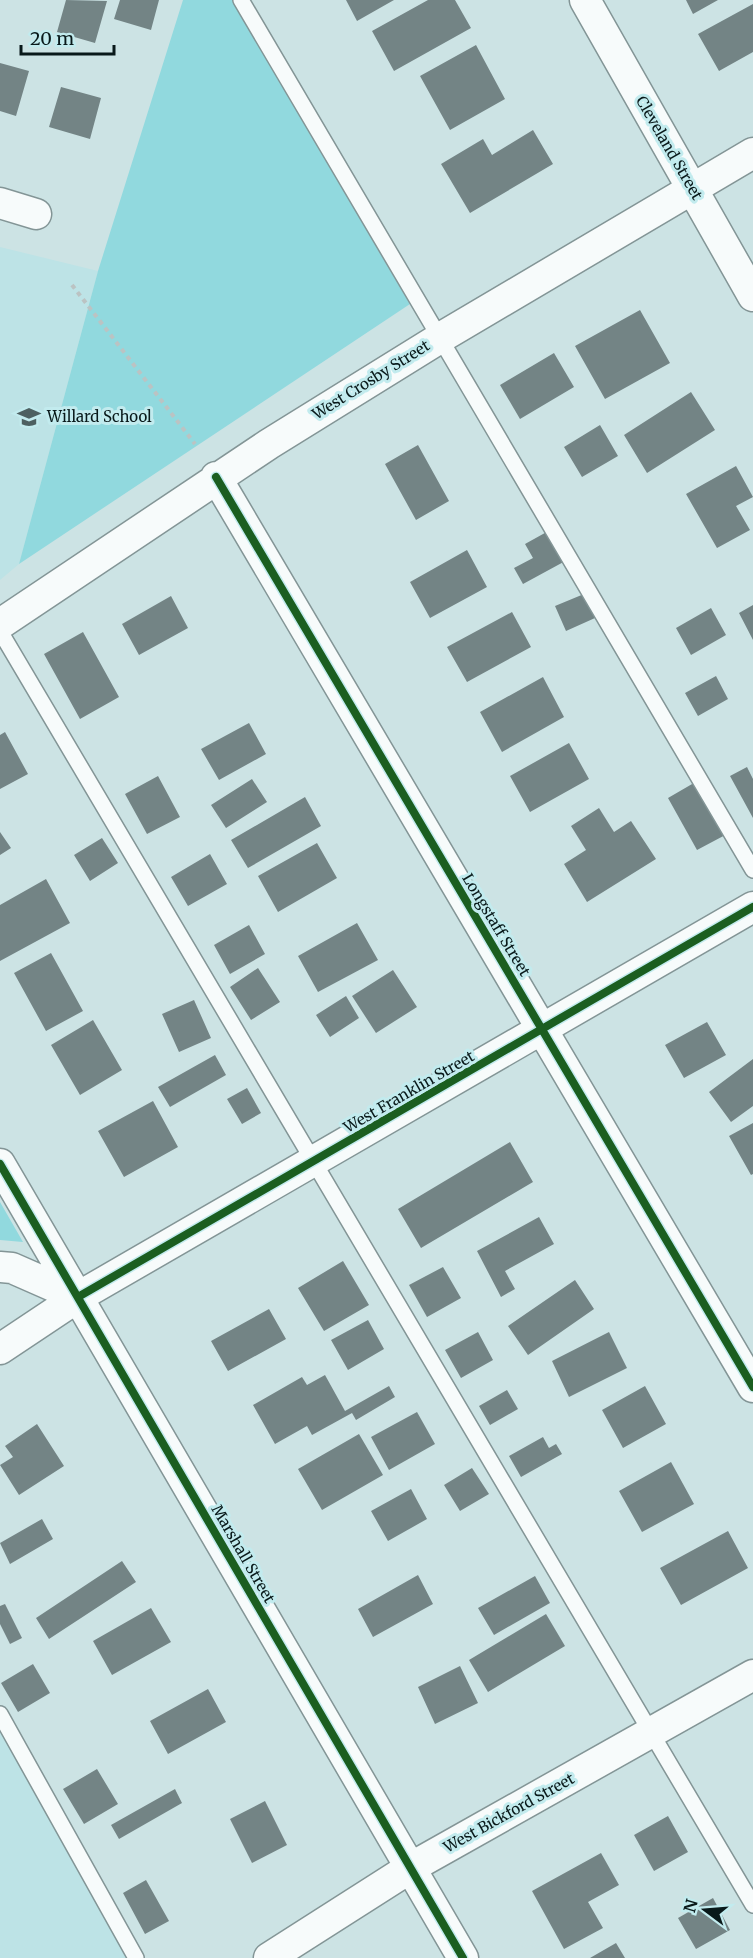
<svg xmlns="http://www.w3.org/2000/svg" width="753" height="1958" viewBox="0 0 753 1958" font-family="Merriweather,serif">
  <rect width="100%" height="100%" fill="#cce3e4"/>
  <path fill="#bde3e6" d="M0 247 98 271 19 564 0 580Z
    M0 1714 136 1958H0Z"/>
  <path fill="#91d9de" d="M183 0H232L410 304 19 564 98 271Z
    M0 1202 23 1242 0 1240Z"/>
  <path fill="#738485" d="M66 0 107 1 95 43 57 32Z
    M120 0H159L151 30 114 19Z
    M346 0H394L357 21Z
    M428 0H455L471 28 394 71 372 31Z
    M686 0H718L693 14Z
    M753 4V52L719 71 698 34Z
    M476 45 505 99 450 130 420 76Z
    M0 63 29 71 16 116 0 111Z
    M61 87 101 98 90 139 49 127Z
    M533 130 553 164 470 213 441 164 483 139 492 155Z
    M640 310 670 363 605 399 575 346Z
    M554 353 574 387 520 419 500 385Z
    M691 392 715 430 647 473 624 435Z
    M600 425 618 456 582 477 564 447Z
    M418 445 449 501 416 520 385 464Z
    M736 466 753 497 736 506 750 530 717 548 686 494Z
    M552 529 569 559 523 584 514 568 533 558 525 544Z
    M467 550 487 587 430 618 410 582Z
    M584 594 595 618 566 631 555 606Z
    M171 596 188 628 139 655 122 624Z
    M753 605V640L739 613Z
    M711 608 726 635 691 655 676 628Z
    M512 612 531 647 467 682 447 647Z
    M83 632 119 697 80 719 44 654Z
    M716 676 728 699 698 716 685 693Z
    M543 677 564 717 502 752 480 712Z
    M249 723 266 754 219 780 201 749Z
    M5 732 28 774 0 789V735Z
    M569 743 589 779 530 812 510 776Z
    M747 767 753 779V818L730 776Z
    M158 776 180 817 147 834 125 794Z
    M252 779 267 802 226 828 211 805Z
    M699 780 729 833 697 850 668 798Z
    M305 797 321 826 248 868 231 840Z
    M599 808 614 832 631 821 656 859 587 902 564 864 586 850 571 826Z
    M0 832 11 848 0 855Z
    M102 838 118 863 90 881 74 855Z
    M317 843 337 878 278 912 258 876Z
    M210 854 227 884 188 906 171 877Z
    M46 879 70 923 0 961V905Z
    M357 923 378 960 318 992 298 956Z
    M249 925 265 954 230 974 214 945Z
    M51 953 83 1011 46 1031 14 973Z
    M258 968 280 1002 251 1020 230 987Z
    M393 970 417 1007 376 1033 352 996Z
    M346 996 359 1018 330 1037 316 1015Z
    M194 1000 211 1038 179 1052 162 1014Z
    M93 1020 122 1070 80 1095 51 1045Z
    M707 1022 726 1055 684 1078 665 1045Z
    M215 1055 226 1075 170 1107 158 1087Z
    M753 1059V1106L731 1122 709 1092Z
    M247 1088 261 1113 242 1124 227 1099Z
    M153 1101 178 1147 124 1177 98 1131Z
    M753 1123V1174L751 1175 729 1136Z
    M510 1142 533 1182 421 1248 398 1209Z
    M539 1217 554 1244 505 1271 515 1289 501 1297 477 1251Z
    M343 1261 369 1305 324 1331 298 1288Z
    M443 1267 461 1298 427 1317 409 1285Z
    M575 1280 594 1309 528 1355 508 1326Z
    M269 1309 286 1339 228 1371 211 1341Z
    M368 1320 384 1349 348 1370 331 1340Z
    M478 1332 493 1360 461 1378 445 1350Z
    M609 1332 627 1368 569 1397 552 1361Z
    M325 1375 345 1411 389 1386 395 1397 356 1420 352 1413 312 1435 307 1426 275 1444 253 1405 302 1377 307 1385Z
    M645 1386 666 1424 623 1448 602 1410Z
    M507 1390 518 1409 490 1425 479 1406Z
    M417 1412 435 1444 389 1470 371 1437Z
    M37 1424 64 1466 19 1495 0 1465 13 1457 5 1446Z
    M359 1434 383 1475 322 1510 298 1469Z
    M543 1437 549 1448 556 1444 562 1454 521 1477 509 1456Z
    M671 1462 694 1504 642 1532 619 1491Z
    M472 1468 489 1494 460 1511 444 1485Z
    M411 1489 427 1519 388 1541 371 1511Z
    M42 1519 53 1539 10 1564 0 1543Z
    M728 1531 748 1568 681 1605 660 1568Z
    M122 1561 136 1582 49 1639 36 1618Z
    M418 1575 433 1604 373 1637 358 1609Z
    M535 1576 550 1603 494 1635 478 1608Z
    M5 1604 22 1638 10 1644 0 1624V1606Z
    M151 1608 171 1642 112 1675 93 1641Z
    M546 1614 565 1646 488 1692 469 1660Z
    M33 1664 50 1693 18 1712 1 1683Z
    M460 1666 478 1703 435 1724 418 1687Z
    M208 1689 226 1722 168 1754 150 1721Z
    M97 1769 118 1804 84 1824 63 1789Z
    M175 1789 182 1803 119 1839 111 1825Z
    M265 1801 287 1845 252 1863 230 1819Z
    M668 1816 688 1852 654 1871 634 1835Z
    M601 1853 619 1885 588 1902 603 1928 564 1949 532 1891Z
    M146 1880 169 1921 145 1934 123 1893Z
    M713 1898 730 1930 696 1949 678 1918Z
    M616 1943 625 1958H590Z"/>
  <g fill="none" stroke-linecap="round" stroke-linejoin="round">
    <g stroke="#839596" stroke-width="18">
      <path id="lane" d="M241 0 753 870
        M0 631 753 1905
        M0 1714 136 1958"/>
    </g>
    <g stroke="#839596" stroke-width="33">
      <path id="street" d="M585 0 753 296
        M0 203 36 214
        M216 477 753 1387
        M0 624 269 444 440 338 753 153
        M0 1164 463 1958
        M0 1267 12 1268 78 1297
        M0 1349 78 1297 753 907
        M269 1958 410 1868 753 1675"/>
    </g>
    <path stroke="#bbc3c3" stroke-width="4" stroke-dasharray="4.5 4.5" stroke-linecap="butt" d="M72 285 195 444"/>
    <use href="#lane" stroke="#f7fbfb" stroke-width="15"/>
    <use href="#street" stroke="#f7fbfb" stroke-width="30"/>
    <g stroke="#c2ebee" stroke-width="11">
      <path id="cycleway" d="M216 477 753 1387
        M0 1164 463 1958
        M78 1297 753 907"/>
    </g>
    <use href="#cycleway" stroke="#1b5e20" stroke-width="8"/>
  </g>
  <defs>
    <g id="school-bare" transform="scale(1.8)"><path d="M0-5L7-2L0 1L-7-2ZM-4 1L0 2.5L4 1V4Q0 6-4 4Z" fill="#4d6061" stroke="#c2ebee" stroke-width="2.5" paint-order="stroke"/></g>
  </defs>
  <g fill-rule="evenodd">
    <use href="#school-bare" x="29" y="417"/>
  </g>
  <g text-anchor="middle" stroke-width="6" stroke-linejoin="round" paint-order="stroke">
    <g font-size="15" fill="#09191a" stroke="#c2ebee">
      <text transform="translate(669 148) rotate(60)" y="5">Cleveland Street</text>
      <text transform="translate(371 380) rotate(-32)" y="5">West Crosby Street</text>
      <text transform="translate(496 925) rotate(59)" y="5">Longstaff Street</text>
      <text transform="translate(409 1092) rotate(-30)" y="5">West Franklin Street</text>
      <text transform="translate(243 1554) rotate(60)" y="5">Marshall Street</text>
      <text transform="translate(509 1813) rotate(-29)" y="5">West Bickford Street</text>
    </g>
    <g font-size="15" fill="#09191a" stroke="#c2ebee" text-anchor="start">
      <text x="47" y="422">Willard School</text>
    </g>
  </g>
  <g transform="translate(705 1910) rotate(286)" stroke="#c2ebee" stroke-width="4.5" paint-order="stroke">
  <path d="M0-4.5L10 22L0 15L-10 22Z" fill="#09191a"/>
  <text y="-9" font-size="16" font-weight="bold" text-anchor="middle" fill="#09191a">N</text>
  </g>
  <path d="M21 45v9h93v-9" fill="none" stroke="#09191a" stroke-width="3"/>
  <text x="30" y="45" font-size="18" fill="#09191a" stroke="#c2ebee" stroke-width="4.5" paint-order="stroke">20 m</text>
</svg>
